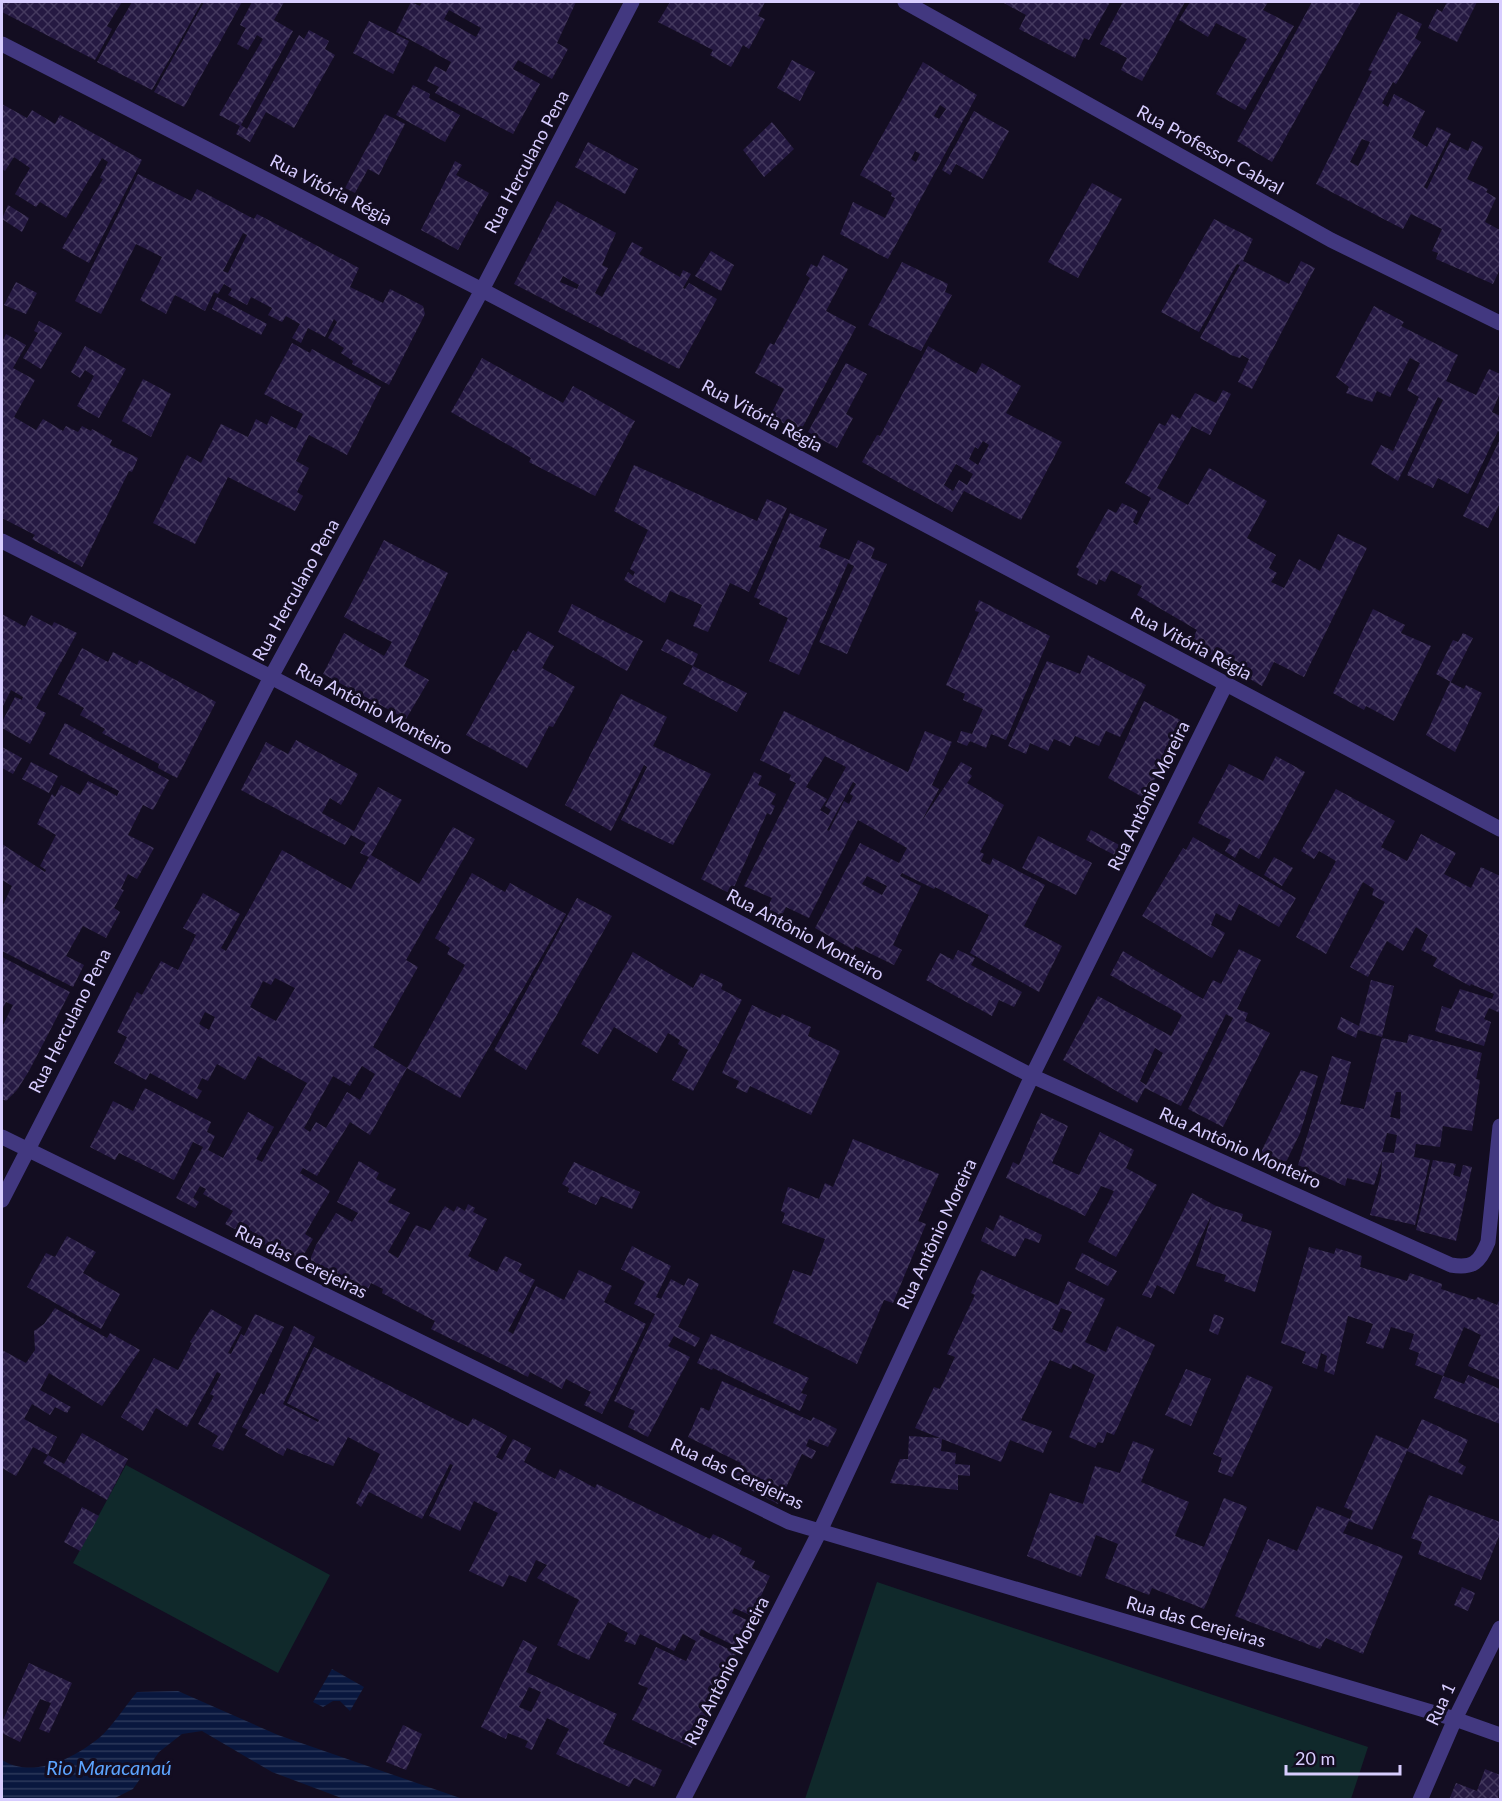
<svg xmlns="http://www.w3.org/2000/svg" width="1502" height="1801" viewBox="0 0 1502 1801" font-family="Lato,sans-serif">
  <defs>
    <pattern id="water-rules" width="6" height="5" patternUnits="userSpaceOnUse" patternTransform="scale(1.5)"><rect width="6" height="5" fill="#09173e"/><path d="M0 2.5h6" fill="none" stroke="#2c385b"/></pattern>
    <pattern id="building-cross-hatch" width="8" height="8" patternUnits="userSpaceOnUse" patternTransform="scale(1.5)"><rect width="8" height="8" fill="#251942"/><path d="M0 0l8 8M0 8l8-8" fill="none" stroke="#44395e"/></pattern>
  </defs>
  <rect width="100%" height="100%" fill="#130d21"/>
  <path fill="#10292b" d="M126 1465 330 1575 278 1673 73 1563Z
    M877 1582 1368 1747 1351 1799H805Z"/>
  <path fill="url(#water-rules)" d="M332 1669 364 1687 350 1711 340 1701H333L323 1707 313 1702Z
    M178 1691 278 1735 463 1799H344L272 1772 202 1731 182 1734 159 1752 133 1789 113 1799H2V1760C32 1779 73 1759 99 1738 113 1726 125 1706 137 1692Z"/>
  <path fill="url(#building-cross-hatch)" fill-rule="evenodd" d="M2 2H122L107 26 112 29 95 60 2 12Z
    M132 2H202L152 90 97 62Z
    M204 2H242L184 107 154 92Z
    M252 2H284L274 20 293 31 241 125 247 129 299 35 304 39 309 30 329 41 325 49 335 55 294 128 266 112 250 142 236 134 240 126 219 115 263 39 257 35 248 50 237 44 246 28 240 25Z
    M411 2 420 6 422 2H576L557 43 568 49 552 79 518 60 513 69 540 84 513 134 435 93 439 87 427 81 435 66 446 72 451 62 396 32ZM449 10 481 28 476 37 444 19Z
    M670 2H765L758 16 765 19 749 49 743 45 731 67 710 55 713 50 658 22Z
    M1002 2H1110L1089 40 1084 38 1075 58 1019 29 1026 15Z
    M1123 2H1185L1142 81 1121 70 1127 58 1100 44Z
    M1190 2H1268L1263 10 1294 26 1245 110 1216 94 1247 39 1216 23 1208 37 1179 20Z
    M1312 2H1361L1272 162 1237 141Z
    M1447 2H1477L1457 42 1428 28 1437 9 1442 12Z
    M1398 12 1422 24 1415 38 1421 42 1396 84 1393 82 1382 103 1388 107 1394 94 1425 111 1412 137 1427 147 1437 127 1451 134 1424 187 1427 189 1450 142 1468 151 1472 141 1483 147 1467 179 1488 189 1486 192 1496 198 1485 222 1500 230V269L1493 284 1436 259 1438 253 1432 251 1442 229 1411 214 1403 229 1316 184 1372 71 1368 70ZM1362 139 1370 142 1358 166 1350 162Z
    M369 21 409 41 393 74 353 53Z
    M792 60 815 72 800 101 777 88Z
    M923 62 977 95 888 259 840 234 853 202 885 218 895 198 891 196 892 193 860 175ZM940 105 946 109 939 119 934 116ZM915 151 920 154 916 162 911 159Z
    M413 85 430 94 429 98 460 115 445 142 396 115Z
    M2 104 27 118 32 110 55 124 60 115 142 160 89 263 62 248 103 179 100 178 108 162 102 158 66 218 40 202 36 207 15 194 30 168 14 157 5 171 2 169Z
    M974 111 1009 131 983 179 956 164 950 175 942 170Z
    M385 114 405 124 379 175 368 169 355 193 345 188Z
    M772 122 794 149 764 177 743 150Z
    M588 142 638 169 625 194 575 167Z
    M455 161 462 165 456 175 489 193 458 250 421 230Z
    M138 174 191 201 197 189 254 219 257 214 293 233 359 268 350 287 383 303 390 289 423 306 425 314 389 385 352 364 353 361 341 353 344 348 328 338 337 322 334 319 325 337 308 328 301 343 292 338 300 324 286 316 282 322 268 315 272 308 251 297 247 305 228 295 232 289 224 284 218 294 214 292 205 311 175 295 166 314 140 300 162 257 136 244 101 314 75 301ZM243 233 247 235 228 273 223 271Z
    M1092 183 1122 199 1078 278 1048 262Z
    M557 201 616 233 602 265 608 268 595 293 602 297 632 242 643 248 639 254 657 264 680 277 683 270 691 274 683 288 685 289 689 283 717 299 679 369 514 284ZM563 276 579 285 577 289 560 282Z
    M8 205 29 218 22 232 2 219Z
    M1214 219 1253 239 1243 261 1289 284 1301 261 1315 268 1252 389 1238 382 1249 359 1242 355 1240 358 1231 355 1200 338 1240 265 1237 264 1199 332 1161 312Z
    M711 251 734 265 721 291 695 276Z
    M823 255 848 269 826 311 856 327 800 432 770 416 784 389 755 373 770 343 774 345 810 278 806 275 811 264 817 267Z
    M902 262 948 284 945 292 952 295 921 351 868 325Z
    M16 282 37 293 26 314 4 305Z
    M217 297 267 324 261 335 212 309Z
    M1374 306 1404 322 1401 326 1458 355 1446 381 1476 395 1489 369 1500 374V393L1492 412 1500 416V433L1498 431 1468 494 1438 478 1433 488 1407 475 1443 400 1438 397 1398 481 1371 464 1381 445 1393 451 1419 397 1407 390 1420 363 1410 358 1390 397 1377 391 1372 402 1346 393 1349 387 1336 377Z
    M39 321 62 333 41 369 23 358 38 333 34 331Z
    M6 334 26 345 13 368 35 380 14 417 36 430 43 419 63 431 66 426 78 432 82 426 91 431 92 429 112 440 110 445 138 458 132 472 129 471 82 567 32 539 35 535 2 518V342Z
    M292 343 310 353 312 349 381 387 347 455 309 435 296 461 309 468 297 492 303 496 295 511 228 477 195 544 153 523 187 455 201 463 221 424 248 437 256 419 267 425 271 416 296 429 303 414 264 394Z
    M85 346 126 369 99 418 77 406 94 376 85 370 80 378 71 372Z
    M928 346 976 374 982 363 1021 386 1006 413 1062 442 1021 520 964 491 952 512 862 462 877 435 880 436ZM983 441 989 445 978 465 969 459 975 447 978 449ZM956 464 973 474 967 485 959 480 953 491 944 485Z
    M482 358 563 403 573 386 635 421 595 496 529 462 531 458 451 412Z
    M846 363 867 374 846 414 853 418 837 448 808 432Z
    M143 379 171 394 151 437 122 421Z
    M1223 390 1231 394 1210 435 1192 426 1157 488 1188 505 1209 468 1267 501 1247 538 1276 555 1269 568 1277 573 1271 582 1284 588 1299 559 1320 571 1338 534 1367 548 1304 677 1274 662 1262 686 1238 672 1242 665 1222 653 1218 660 1190 643 1197 630 1137 595 1142 586 1111 570 1105 582 1099 579 1097 585 1077 575 1079 569 1076 567 1108 509 1116 513 1122 503 1138 511 1133 522 1137 525 1151 498 1125 483 1159 423 1165 426 1172 414 1180 419 1195 393 1216 403Z
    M1500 439V503L1488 528 1463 516Z
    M634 465 757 521 767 499 787 508 749 592 730 583 708 632 693 626 702 605 670 591 665 603 624 580 628 572 633 576 635 572 630 569 648 530 614 511Z
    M790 513 827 529 819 547 849 560 858 540 875 548 871 558 887 564 847 654 819 642 854 566 848 563 799 675 769 661 788 618 759 604 761 600 754 597Z
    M384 540 448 573 404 666 429 680 406 719 323 674 344 633 384 656 392 642 344 617Z
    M979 600 1050 636 1006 740 991 734 986 748 970 741 967 746 957 742 961 731 972 734 983 709 963 700 965 694 946 685 979 612 975 611Z
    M572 604 643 641 627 671 558 632Z
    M1373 609 1405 625 1401 633 1431 646 1394 721 1366 706 1364 710 1333 693Z
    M2 614 25 627 31 615 52 626 54 622 77 633 36 708 46 713 30 744 2 728V722L15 697 22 700 23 697 11 690 2 708Z
    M528 631 554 646 542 668 575 687 553 727 549 726 527 768 466 735 513 650 516 652Z
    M1463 633 1473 638 1451 682 1436 674 1453 640 1458 642Z
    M667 639 698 654 693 666 747 693 737 712 683 684 693 666 661 650Z
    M82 648 108 662 113 652 137 665 139 660 216 702 177 778 158 768 159 764 102 733 105 729 80 715 84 708 58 694Z
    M1088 655 1146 685 1120 737 1106 731 1099 746 1075 736 1070 746 1054 739 1048 751 1030 743 1026 754 1008 746 1047 661 1080 674Z
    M1450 682 1464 689 1466 685 1482 693 1455 752 1426 735Z
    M621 694 667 717 653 746 711 774 673 845 621 820 647 767 644 765 611 831 565 805Z
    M1144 701 1182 721 1146 799 1108 778Z
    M784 711 908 772 925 731 952 742 932 785 939 789 921 822 961 762 972 768 969 773 972 776 967 783 1004 805 980 852 984 854 981 861 990 865 993 858 1045 885 1024 926 1062 946 1039 992 970 953 989 915 935 887 934 889 902 873 900 876 921 886 893 945 902 950 894 965 855 946 854 950 815 928 860 843 899 863 907 848 858 820 809 918 786 907 780 919 766 911 772 898 744 886 796 783 789 780 791 775 760 760ZM825 756 846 767 825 806 831 810 828 815 820 810 827 799 806 787ZM853 782 856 784 850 794 853 796 849 804 844 801 829 831 827 830ZM867 876 887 886 882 895 862 884Z
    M65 723 169 780 153 810 143 805 128 835 154 848 137 879 128 874 121 889 124 890 114 908 120 912 106 938 83 926 66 956 84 965 73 987 2 951V907L12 886 2 880V844L45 872 46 870 40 866 56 835 37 824 52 794 55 797 61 785 80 795 88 781 117 796 119 791 49 754Z
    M296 740 358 774 341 805 330 798 322 813 354 831 378 787 402 800 371 855 419 884 453 827 475 839 406 960 418 967 373 1047 407 1068 370 1135 350 1122 317 1176 303 1168 300 1173 330 1191 305 1234 313 1239 299 1263 225 1224 233 1211 203 1194 206 1189 200 1186 193 1198 199 1202 195 1208 176 1198 203 1147 193 1142 174 1180 119 1153 115 1160 90 1147 113 1101 133 1111 145 1088 211 1122 207 1132 215 1136 208 1150 223 1158 248 1112 274 1127 256 1159 262 1162 307 1083 258 1056 245 1080 217 1064 208 1081 202 1078 197 1088 202 1091 197 1099 150 1073 146 1080 114 1063 127 1037 117 1032 137 992 142 995 161 961 178 970 196 935 183 928 203 893 240 914 221 948 226 951 282 850 351 889 369 857 360 853 366 843 351 835 345 845 241 790 266 742 288 754ZM275 978 295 988 276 1021 250 1007 263 981 271 985ZM205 1012 215 1017 209 1030 199 1024ZM362 1066 375 1074 360 1100 347 1092 326 1128 316 1122 310 1132 304 1128 333 1076 350 1086Z
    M2 747 22 758 13 774 2 768Z
    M1276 756 1305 772 1259 859 1240 848 1235 858 1225 851 1231 840 1198 823 1229 764 1263 781Z
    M31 762 58 776 49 793 22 779Z
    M754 772 762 776 758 785 776 794 771 804 775 806 771 815 767 813 731 894 701 879Z
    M1336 789 1395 821 1381 847 1407 861 1421 834 1456 853 1444 874 1471 888 1481 867 1500 876V1013L1489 1008 1484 1019 1491 1022 1484 1046 1435 1031 1442 1006 1451 1009 1460 989 1492 999 1494 994 1471 984 1470 986 1433 966 1437 958 1421 950 1428 935 1416 927 1403 951 1387 941 1368 977 1350 967 1385 902 1372 895 1374 889 1363 882 1326 954 1296 937 1336 861 1319 851 1314 859 1301 851Z
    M1091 830 1125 848 1120 858 1086 840Z
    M1038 836 1092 863 1076 895 1022 868Z
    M1193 837 1296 898 1279 927 1239 904 1231 921 1216 913 1211 925 1225 933 1212 958 1142 916 1183 848 1186 850Z
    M1274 857 1293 868 1282 886 1264 875Z
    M472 873 505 892 510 883 566 914 460 1098 407 1068 465 965 447 954 450 948 435 938Z
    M577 898 612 916 526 1070 494 1050Z
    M1239 949 1261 960 1237 1009 1248 1013 1245 1021 1270 1033 1223 1127 1188 1109 1233 1018 1226 1014 1181 1106 1145 1088 1137 1103 1063 1060 1098 996 1171 1036 1182 1015 1110 975 1123 951 1203 999 1213 980 1221 984ZM1155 1048 1163 1053 1146 1085 1140 1081Z
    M958 950 975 958 971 965 1022 992 1014 1007 999 1000 992 1016 926 980 940 953 953 960Z
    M633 952 693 988 701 973 723 984 721 989 742 1000 693 1091 672 1080 688 1050 678 1044 680 1040 668 1033 657 1053 614 1027 598 1054 581 1044Z
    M2 957 70 992 29 1071 17 1090 6 1101 2 1099V1027L13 1005 6 1002 2 1010Z
    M1371 980 1394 986 1382 1037 1358 1030 1356 1038 1337 1029 1341 1017 1359 1026Z
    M752 1005 780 1018 782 1014 811 1027 808 1036 840 1051 811 1115 750 1086 747 1093 736 1088 739 1081 722 1073Z
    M1409 1034 1482 1053 1476 1079 1480 1080 1472 1131 1443 1126 1440 1147 1416 1144 1414 1157 1430 1160 1415 1225 1370 1215 1381 1176 1382 1160 1374 1185 1347 1178 1345 1186 1298 1165 1332 1056 1351 1062 1340 1104 1364 1109 1382 1038 1407 1043ZM1396 1092H1401L1400 1119 1390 1117ZM1387 1133 1397 1135 1394 1153 1382 1152Z
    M1301 1070 1318 1076 1300 1133 1287 1160 1283 1163 1261 1152Z
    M1041 1113 1068 1126 1052 1163 1079 1175 1100 1132 1134 1150 1126 1168 1157 1185 1116 1257 1088 1242 1114 1191 1101 1186 1085 1216 1006 1178 1013 1162 1019 1165Z
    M853 1139 939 1174 918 1221 926 1224 893 1303 884 1300 857 1364 773 1323 793 1270 811 1276 825 1239 782 1223 785 1213 781 1211 788 1187 819 1199 825 1183 833 1187Z
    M1433 1160 1456 1164 1453 1175 1460 1177 1463 1165 1472 1167 1456 1241 1416 1230Z
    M359 1161 379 1173 376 1179 396 1189 388 1202 410 1213 388 1252 398 1258 416 1225 430 1231 445 1206 454 1212 457 1206 465 1211 468 1204 475 1208 473 1212 487 1219 468 1256 497 1272 505 1256 522 1264 518 1271 535 1280 508 1331 513 1334 536 1286 564 1300 579 1270 612 1286 604 1302 646 1324 602 1414 584 1405 591 1392 566 1379 562 1389 530 1372 528 1377 431 1329 435 1321 382 1293 383 1289 371 1283 365 1296 307 1267 316 1245 336 1213 352 1222 358 1213 337 1202Z
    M574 1162 640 1192 632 1209 601 1196 596 1205 568 1192 569 1188 562 1184Z
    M1192 1193 1216 1206 1243 1214 1241 1221 1272 1231 1255 1292 1224 1281 1226 1275 1196 1266 1212 1214 1174 1294 1157 1285 1151 1298 1142 1295Z
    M1000 1215 1042 1235 1039 1243 1025 1238 1015 1257 981 1241 986 1227 993 1231Z
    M67 1236 96 1252 83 1273 120 1294 101 1329 27 1287 46 1253 55 1257Z
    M632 1246 671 1266 656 1297 661 1299 671 1279 684 1286 688 1278 699 1284 678 1327 700 1338 695 1347 674 1336 668 1346 690 1357 648 1437 628 1427 635 1411 614 1401 655 1314 634 1304 645 1282 621 1269Z
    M1309 1247 1334 1254 1336 1248 1362 1256 1360 1267 1407 1281 1410 1273 1442 1284 1441 1289 1475 1300 1478 1297 1497 1305 1500 1298V1380L1468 1366 1481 1335 1464 1327 1443 1376 1415 1365 1419 1353 1409 1349 1414 1334 1391 1327 1383 1349 1366 1343 1373 1324 1348 1316 1334 1375 1324 1371 1327 1356 1321 1353 1317 1369 1302 1363 1306 1352 1281 1343Z
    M1082 1253 1117 1271 1108 1286 1075 1269Z
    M981 1270 1058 1305 1068 1281 1105 1299 1085 1342 1106 1352 1117 1326 1155 1345 1114 1435 1107 1432 1103 1443 1098 1442 1095 1448 1069 1437 1095 1375 1073 1364 1071 1369 1050 1360 1021 1420 1052 1431 1043 1453 1010 1440 1001 1462 942 1439 941 1451 956 1453 955 1464 970 1465V1476L958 1475V1490L890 1483 900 1459H908L909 1436 940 1438 915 1428 934 1387 940 1389 955 1357 947 1354 975 1295 971 1293ZM1061 1308 1072 1312 1062 1333 1052 1329Z
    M55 1308 107 1338 110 1333 140 1350 102 1406 49 1373 40 1390 71 1407 67 1413 55 1407 50 1415 32 1404 24 1419 57 1437 48 1455 33 1447 16 1476 2 1468V1350L26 1363 35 1350 34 1331 44 1324Z
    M211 1309 242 1327 228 1353 231 1354 241 1334 244 1336 255 1314 284 1327 223 1451 212 1446 218 1436 198 1424 214 1396 210 1394 221 1374 217 1372 187 1427 156 1408 143 1431 121 1417 154 1358 178 1370 192 1343 190 1342Z
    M1214 1314 1224 1318 1218 1335 1209 1331Z
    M294 1326 315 1337 283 1404 318 1422 319 1420 287 1403 314 1347 468 1426 473 1418 507 1436 496 1457 502 1460 513 1439 531 1448 524 1462 555 1479 560 1469 595 1488 597 1484 710 1539 713 1534 742 1548 739 1554 755 1561 752 1568 770 1576 752 1616 734 1608 732 1613 749 1621 737 1647 701 1629 699 1635 737 1653 692 1748 632 1720 648 1688 638 1684 656 1647 686 1661 696 1641 683 1634 674 1651 640 1634 635 1645 624 1641 628 1633 608 1622 589 1660 557 1645 579 1600 537 1578 547 1565 536 1560 526 1582 509 1575 503 1587 469 1571 498 1513 474 1501 460 1531 429 1516 453 1465 450 1464 422 1519 369 1492 361 1507 356 1503 380 1454 348 1437 333 1466 287 1448 283 1456 245 1435 248 1430 242 1427 261 1393 264 1395Z
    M711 1334 809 1378 801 1393 807 1395 800 1411 713 1368 712 1370 697 1363Z
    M1186 1369 1211 1379 1191 1426 1165 1415Z
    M1247 1375 1273 1387 1232 1477 1218 1472 1222 1458 1213 1454Z
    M1468 1375 1500 1389V1424L1434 1398 1443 1376 1464 1384Z
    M722 1381 811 1421 813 1417 837 1429 828 1447 809 1439 806 1446 816 1451 812 1459 802 1454 778 1504 733 1481 741 1463 688 1437 701 1407 709 1411Z
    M1422 1419 1468 1440 1458 1462 1466 1467 1462 1475 1407 1451 1372 1530 1349 1521 1343 1533 1403 1556 1363 1654 1326 1638 1320 1649 1235 1616 1268 1539 1297 1551 1317 1506 1350 1519 1353 1511 1344 1507 1376 1435 1408 1449Z
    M82 1433 128 1459 107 1500 43 1463 48 1455 64 1464Z
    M1133 1441 1154 1449 1141 1482 1189 1502 1175 1536 1204 1547 1224 1498 1247 1507 1204 1609 1152 1588 1149 1595 1105 1578 1118 1544 1096 1535 1081 1577 1027 1556 1050 1493 1083 1504 1095 1466 1120 1473Z
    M1429 1495 1500 1522V1534L1481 1580 1418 1554 1422 1542 1411 1538Z
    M82 1507 99 1516 80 1551 64 1542Z
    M1462 1587 1475 1593 1468 1611 1454 1605Z
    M523 1640 537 1647 526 1672 617 1714 603 1744 662 1770 654 1787 634 1778 629 1787 556 1754 569 1729 547 1718 532 1750 525 1747 528 1741 508 1733 506 1739 481 1727ZM529 1687 541 1692 531 1712 519 1707Z
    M29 1663 72 1683 49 1733 39 1729 51 1703 40 1699 20 1742 2 1733V1722Z
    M403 1725 422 1734 406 1770 386 1762Z
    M1485 1769 1500 1775 1498 1800H1449L1456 1783 1477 1791Z"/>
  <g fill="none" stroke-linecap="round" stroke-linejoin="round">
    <path stroke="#423880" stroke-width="15" d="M905 2 1331 240 1500 323
      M2 44 482 290 1500 829
      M2 541 271 677 1032 1076 1451 1265C1473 1269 1480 1262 1488 1242L1500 1126
      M2 1137 789 1522 1455 1719 1500 1735
      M2 1200 271 677 482 290 632 2
      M683 1800 820 1531 1032 1076 1226 684
      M1420 1800 1455 1719 1500 1628"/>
  </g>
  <g text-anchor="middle" stroke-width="6" stroke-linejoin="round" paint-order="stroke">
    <g font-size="18" fill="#d8cdff" stroke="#130d21">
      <text transform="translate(1210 150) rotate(29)" y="6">Rua Professor Cabral</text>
      <text transform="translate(527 162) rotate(-62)" y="6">Rua Herculano Pena</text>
      <text transform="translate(331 190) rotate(27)" y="6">Rua Vitória Régia</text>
      <text transform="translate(762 416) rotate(28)" y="6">Rua Vitória Régia</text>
      <text transform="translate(296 590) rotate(-61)" y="6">Rua Herculano Pena</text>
      <text transform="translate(1191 644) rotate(28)" y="6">Rua Vitória Régia</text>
      <text transform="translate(374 709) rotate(28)" y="6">Rua Antônio Monteiro</text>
      <text transform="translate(1149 796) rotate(-64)" y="6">Rua Antônio Moreira</text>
      <text transform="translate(805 935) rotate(28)" y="6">Rua Antônio Monteiro</text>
      <text transform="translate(70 1021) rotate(-63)" y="6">Rua Herculano Pena</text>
      <text transform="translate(1240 1148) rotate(24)" y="6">Rua Antônio Monteiro</text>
      <text transform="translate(937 1234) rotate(-65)" y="6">Rua Antônio Moreira</text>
      <text transform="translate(301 1262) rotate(26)" y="6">Rua das Cerejeiras</text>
      <text transform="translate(737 1474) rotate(25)" y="6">Rua das Cerejeiras</text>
      <text transform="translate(1196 1622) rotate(16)" y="6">Rua das Cerejeiras</text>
      <text transform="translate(727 1671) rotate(-63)" y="6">Rua Antônio Moreira</text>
      <text transform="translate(1441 1704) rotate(-65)" y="6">Rua 1</text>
    </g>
    <g font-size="20" font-style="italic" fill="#5ca4fe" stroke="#130d21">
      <text x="109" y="1775">Rio Maracanaú</text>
    </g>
  </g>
  <rect width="1502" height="1801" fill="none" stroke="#d8cdff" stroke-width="6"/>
  <path d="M1286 1765v9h114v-9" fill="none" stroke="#d8cdff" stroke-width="3"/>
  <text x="1295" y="1765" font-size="18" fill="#d8cdff" stroke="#130d21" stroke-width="4.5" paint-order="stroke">20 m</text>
</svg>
